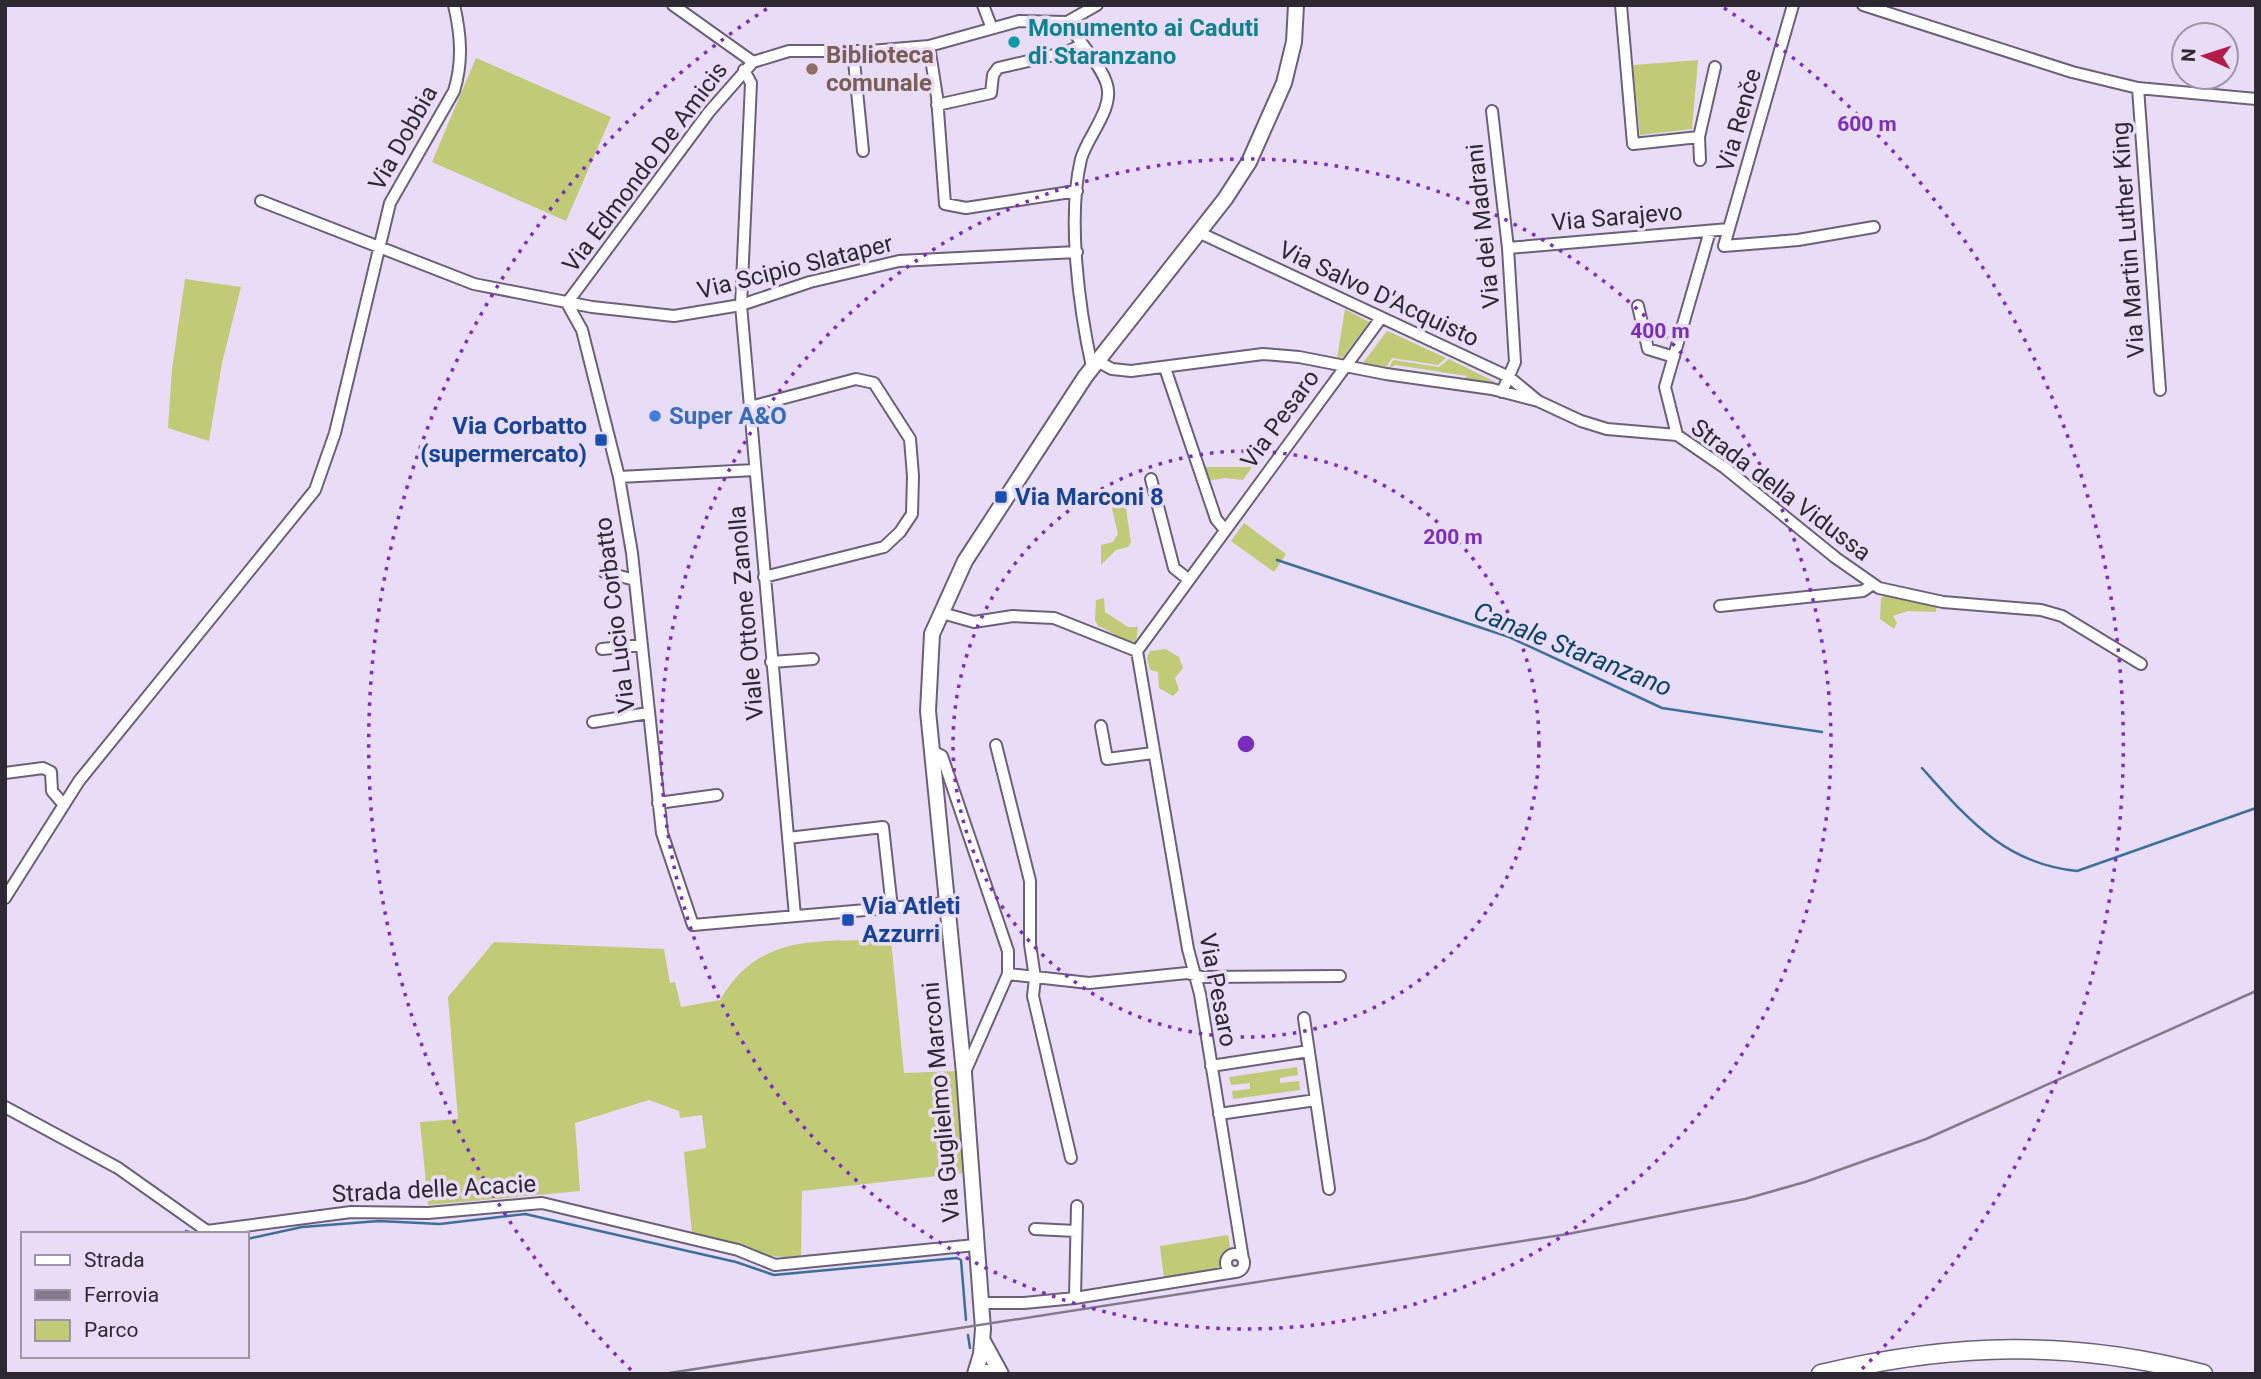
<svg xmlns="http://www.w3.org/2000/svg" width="2261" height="1379" viewBox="0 0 2261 1379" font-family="Roboto,sans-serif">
  <rect width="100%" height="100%" fill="#e9dcf7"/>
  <path fill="#c0ca77" d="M476 58 611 117 566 221 432 162Z
    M1698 60 1692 129 1640 135 1633 65Z
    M185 279 241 287 222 363 209 441 168 428 172 369Z
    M1345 309 1369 322 1343 357 1337 358Z
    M1387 331 1392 333 1446 358 1438 365 1392 358 1386 367 1363 363Z
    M1449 359 1495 382 1464 379 1467 376 1396 365 1389 368 1393 360 1439 367Z
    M1202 467H1252L1243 480 1225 478 1207 481Z
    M1120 497 1126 509 1131 542 1128 547 1116 550 1101 565V545L1113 542 1118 534 1112 509 1115 498Z
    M1244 523 1286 554 1274 572 1231 541Z
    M1887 594 1937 604 1936 612 1908 611 1893 616 1897 623 1894 629 1880 619 1881 598Z
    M1104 598 1105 612 1128 627H1138L1136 642C1122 642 1112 631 1098 626L1095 620 1096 600Z
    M1166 649 1179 657 1183 668 1175 678 1179 690 1173 696 1159 688 1158 672 1150 670 1147 658 1150 651Z
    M891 940 904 1073 956 1071 964 1173 802 1191 801 1258 769 1256 692 1233 684 1152 706 1148 702 1115 680 1118 679 1111 649 1100 575 1123 580 1191 428 1205 420 1122 458 1119 448 997 494 942 664 949 670 983 675 982 681 1007 720 1000C760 931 821 942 891 940Z
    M1297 1067 1298 1075 1280 1078V1083L1299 1081 1300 1090 1233 1099 1232 1091 1250 1089V1083L1231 1085 1229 1077Z
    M1228 1235 1231 1253 1223 1260 1224 1270 1164 1279 1160 1246Z"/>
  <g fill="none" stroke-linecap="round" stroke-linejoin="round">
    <path stroke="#3d6f9c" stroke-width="2.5" d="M1277 560 1509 637 1662 708 1822 732
      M1922 768C1968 819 2005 864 2077 871L2256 808
      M186 1231 194 1234
      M247 1239 302 1227 379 1221 440 1224 525 1214 736 1262 774 1275 957 1258 961 1260 966 1320
      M968 1335 970 1348"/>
    <g stroke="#6c6078" stroke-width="14">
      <path id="minor" d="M673 5 753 62
        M983 5 991 26
        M1621 5 1633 144 1699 137 1715 67
        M1793 5 1724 246 1798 240 1874 227
        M1863 5 2072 72 2138 88 2256 99
        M1067 22C1077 39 1102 66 1107 85 1114 109 1087 137 1081 159 1067 218 1079 308 1092 367
        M929 46 937 97 945 204 966 208 1077 191
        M853 51 863 151
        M744 70 751 83 741 305 795 916
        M2138 88 2160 390
        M937 105 991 93 993 75 998 68 1067 52 1081 45
        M1492 111 1508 248 1515 362 1502 392
        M1699 137 1700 160
        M261 201 474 284 592 307 674 316 741 305 810 282 899 261 1077 252
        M1198 232 1509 377 1538 401
        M1508 248 1729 229
        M567 303 582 330 619 477 632 553 662 833 693 925 946 903
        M567 303 709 112 753 62 789 51H871L929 46 1019 21 1067 22 1097 5
        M1638 306 1648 349 1674 357
        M1097 361 1112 369 1131 371 1263 354 1299 357 1386 374 1492 389 1538 401 1581 421 1607 429 1677 435 1725 468 1836 558 1879 588 1943 602 2041 610 2062 616 2141 664
        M1165 368 1216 519 1225 530
        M750 407 856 379 874 383 910 439 913 476 912 514 900 532 884 547 764 577
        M1677 435 1665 387 1710 231
        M619 477 755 470
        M1151 479 1174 568 1188 579
        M604 572 635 580
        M1720 606 1863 591 1873 584
        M942 613 974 622 1013 616 1054 618 1137 651
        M602 649 642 645
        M771 662 813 659
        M593 722 648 713
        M1101 726 1107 759 1153 753
        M996 745 1030 881V944L1035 978 1033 996 1071 1158
        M932 751 942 756 1008 951V974L965 1072
        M5 773 43 768 51 772 52 791 64 805
        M658 803 717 795
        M788 838 883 827 892 908
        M5 898 79 781 315 490 335 433 390 203 454 91C463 62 461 35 454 5
        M1008 974 1089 983 1187 973 1202 977 1340 976
        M1304 1018 1329 1189
        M1211 1066 1309 1051
        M5 1107 118 1168 207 1231 351 1212 428 1213 542 1203 738 1250 775 1265 975 1245
        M1219 1114 1316 1100
        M1035 1229 1076 1231
        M1226 1263a9 9 0 1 1 18 0a9 9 0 1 1-18 0Z
        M1243 1259 1200 994 1188 949 1137 651 1381 318
        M1075 1298 1077 1206
        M980 1303H1024L1075 1298 1235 1272"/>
    </g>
    <g stroke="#6c6078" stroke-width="18">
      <path id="tertiary" d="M983 1341 1001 1374
        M975 1374 981 1354 983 1329 964 1073 928 711 932 634 965 561 1085 377 1225 199 1249 162 1284 83 1294 42 1296 5"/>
    </g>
    <g stroke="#6c6078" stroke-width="21">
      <path id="primary" d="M980 1374H996
        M1821 1374C1952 1343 2072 1339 2203 1374"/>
    </g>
    <use href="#minor" stroke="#fff" stroke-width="10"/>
    <use href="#tertiary" stroke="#fff" stroke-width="14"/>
    <use href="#primary" stroke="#fff" stroke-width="18"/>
    <path stroke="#837b8d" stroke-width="2.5" d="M663 1374 1568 1234 1745 1199 1805 1182 1926 1139 2256 991"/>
  </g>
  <g fill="none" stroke="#7b2cbf" stroke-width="3.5" stroke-dasharray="3.5 7">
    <circle cx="1246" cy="744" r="293"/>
    <circle cx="1246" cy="744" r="585"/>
    <path d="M631 1370A878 878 0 0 1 768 8M1724 8A878 878 0 0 1 1861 1370"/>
  </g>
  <circle fill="#0f9aa8" stroke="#e9dcf7" stroke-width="2.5" cx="1014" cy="42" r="7"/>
  <circle fill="#8d6e63" stroke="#e9dcf7" stroke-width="2.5" cx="812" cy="69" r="7"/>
  <circle fill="#3f7fe0" stroke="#e9dcf7" stroke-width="2.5" cx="655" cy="416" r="7"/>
  <g fill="#1a4fb4" stroke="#e9dcf7" stroke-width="2.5">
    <rect x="594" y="433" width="14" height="14" rx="3.5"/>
    <rect x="994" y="490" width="14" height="14" rx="3.5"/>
    <rect x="841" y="913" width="14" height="14" rx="3.5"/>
  </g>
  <g text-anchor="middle" stroke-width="7" stroke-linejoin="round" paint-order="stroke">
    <g font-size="24" font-weight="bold" fill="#0d838f" stroke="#e9dcf7" text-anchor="start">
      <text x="1028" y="36">Monumento ai Caduti<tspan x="1028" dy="28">di Staranzano</tspan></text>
    </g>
    <g font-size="24" font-weight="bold" fill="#785e54" stroke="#e9dcf7" text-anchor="start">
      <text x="826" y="63">Biblioteca<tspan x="826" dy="28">comunale</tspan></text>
    </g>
    <g font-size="24" fill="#2d2832" stroke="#e9dcf7">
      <text transform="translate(1739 120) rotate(-74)" y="8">Via Renče</text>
      <text transform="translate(403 138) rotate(-61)" y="8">Via Dobbia</text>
      <text transform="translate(645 167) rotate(-53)" y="8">Via Edmondo De Amicis</text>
      <text transform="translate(1617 217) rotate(-5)" y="8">Via Sarajevo</text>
      <text transform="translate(1483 226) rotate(-96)" y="8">Via dei Madrani</text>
      <text transform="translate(2128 240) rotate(-94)" y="8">Via Martin Luther King</text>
      <text transform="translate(795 267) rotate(-14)" y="8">Via Scipio Slataper</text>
      <text transform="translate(1379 294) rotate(25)" y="8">Via Salvo D'Acquisto</text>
      <text transform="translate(1280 419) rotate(-54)" y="8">Via Pesaro</text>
      <text transform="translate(1781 490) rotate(37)" y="8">Strada della Vidussa</text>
      <text transform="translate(746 613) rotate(-95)" y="8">Viale Ottone Zanolla</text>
      <text transform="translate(615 615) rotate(-97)" y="8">Via Lucio Corbatto</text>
      <text transform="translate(1218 990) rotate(79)" y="8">Via Pesaro</text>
      <text transform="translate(941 1102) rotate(-95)" y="8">Via Guglielmo Marconi</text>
      <text transform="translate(434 1189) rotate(-3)" y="8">Strada delle Acacie</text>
    </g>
    <g font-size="24" font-weight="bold" fill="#366cbe" stroke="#e9dcf7" text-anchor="start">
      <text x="669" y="424">Super A&amp;O</text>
    </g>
    <g font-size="24" font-weight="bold" fill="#164399" stroke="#e9dcf7" text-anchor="start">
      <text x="587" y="434" text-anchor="end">Via Corbatto<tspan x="587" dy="28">(supermercato)</tspan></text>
      <text x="1015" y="505">Via Marconi 8</text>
      <text x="862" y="914">Via Atleti<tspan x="862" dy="28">Azzurri</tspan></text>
    </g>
    <g font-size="26" font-style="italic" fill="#09426a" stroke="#e9dcf7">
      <text transform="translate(1573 649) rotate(22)" y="9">Canale Staranzano</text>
    </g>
  </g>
  <circle cx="1246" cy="744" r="10" fill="#7b2cbf" stroke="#e9dcf7" stroke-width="3.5"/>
  <g font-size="21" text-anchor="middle" font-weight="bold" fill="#7b2cbf" stroke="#e9dcf7" stroke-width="7" stroke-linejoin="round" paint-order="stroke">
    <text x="1867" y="131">600 m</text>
    <text x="1660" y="338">400 m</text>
    <text x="1453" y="544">200 m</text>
  </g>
  <rect width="2261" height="1379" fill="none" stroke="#2d2832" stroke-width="14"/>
  <rect x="21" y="1232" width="228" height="126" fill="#e9dcf7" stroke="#9e94a8" stroke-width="2"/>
  <rect x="35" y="1255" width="35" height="10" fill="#ffffff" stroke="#9e94a8" stroke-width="2"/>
  <text x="84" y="1267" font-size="21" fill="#2d2832">Strada</text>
  <rect x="35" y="1290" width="35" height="10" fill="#837b8d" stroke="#9e94a8" stroke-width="2"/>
  <text x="84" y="1302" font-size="21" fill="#2d2832">Ferrovia</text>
  <rect x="35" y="1320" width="35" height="21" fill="#c0ca77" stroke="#9e94a8" stroke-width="2"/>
  <text x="84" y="1337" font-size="21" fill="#2d2832">Parco</text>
  <g transform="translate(2205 56) rotate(273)"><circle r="33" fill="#e9dcf7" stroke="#9e94a8" stroke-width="2"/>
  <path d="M0-5L12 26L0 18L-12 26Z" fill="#b01d47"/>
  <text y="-10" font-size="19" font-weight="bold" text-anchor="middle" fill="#2d2832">N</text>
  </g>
</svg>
